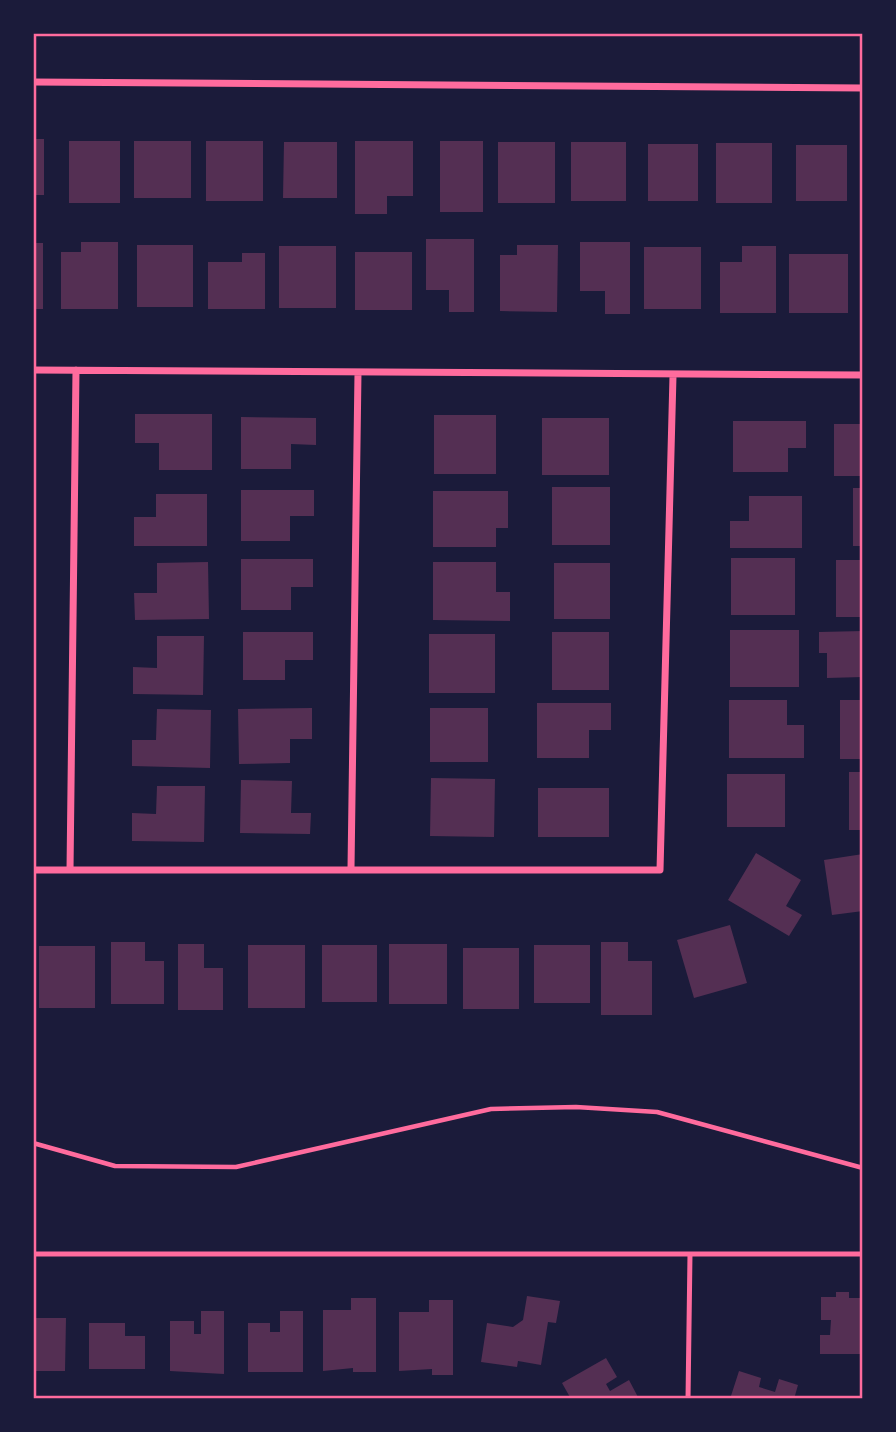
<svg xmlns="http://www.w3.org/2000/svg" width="896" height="1432" viewBox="0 0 896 1432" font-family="Rubik,sans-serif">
  <rect width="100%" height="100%" fill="#1b1b3a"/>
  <path fill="#542f53" d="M33 139H44V195H33Z
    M69 141H120V203H69Z
    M134 141H191V198H134Z
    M206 141H263V201H206Z
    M355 141H413V196H387V214H355Z
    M440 141H483V212H440Z
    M284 142H337V198H283Z
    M498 142H555V203H498Z
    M571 142H626V201H571Z
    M716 143H772V203H716Z
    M648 144H698V201H648Z
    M796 145H847V201H796Z
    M426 239H474V312H449V290H426Z
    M81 242H118V309H61V252H81Z
    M580 242H630V314H605V291H580Z
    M33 243H43V309H33Z
    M137 245H193V307H137Z
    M517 245H558L557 312 500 311V255H517Z
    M279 246H336V308H279Z
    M742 246H776V313H720V262H742Z
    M644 247H701V309H644Z
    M355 252H412V310H355Z
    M242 253H265V309H208V262H242Z
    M789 254H848V313H789Z
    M135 414H212V470H159V443H135Z
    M434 415H496V474H434Z
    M241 417 316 418V445L291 444V469H241Z
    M542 418H609V475H542Z
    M733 421H806V448H788V472H733Z
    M834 424H863V476H834Z
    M552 487H610V545H552Z
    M853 488H863V546H853Z
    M241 490H314V516H290V541H241Z
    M433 491H508V528H496V547H433Z
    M156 494H207V546H134V517H156Z
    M749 496H802V548H730V521H749Z
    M731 558H795V615H731Z
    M241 559H313V587H291V610H241Z
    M836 560H863V617H836Z
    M208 562 209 619 135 620 134 593H157V563Z
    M433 562H496V592H510V621L433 620Z
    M554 563H610V619H554Z
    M730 630H799V687H730Z
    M863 631V677L827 678V653H819V632Z
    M243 632H313V660H285V680H243Z
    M552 632H609V690H552Z
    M429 634H495V693H429Z
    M157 636H204L203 695 133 694V667L157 668Z
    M729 700H787V725H804V758H729Z
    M840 700H863V759H840Z
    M537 703H611V730H589V758H537Z
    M312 708V739H290V763L239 764 238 709Z
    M430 708H488V762H430Z
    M157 709 211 710 210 768 132 766V740H156Z
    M849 772H863V830H849Z
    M727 774H785V827H727Z
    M431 778 495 779 494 837 430 836Z
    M241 780 292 781 291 813H311L310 834 240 833Z
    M157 786H205L204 842 132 841V813L156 814Z
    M538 788H609V837H538Z
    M756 853 801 880 786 906 802 915 789 936 728 900Z
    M863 854V911L832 915 824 860Z
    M730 925 747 983 694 998 677 940Z
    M111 942H145V961H164V1004H111Z
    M601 942H628V961H652V1015H601Z
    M178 944H204V968H223V1010H178Z
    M389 944H447V1004H389Z
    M248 945H305V1008H248Z
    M322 945H377V1002H322Z
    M534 945H590V1003H534Z
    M39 946H95V1008H39Z
    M463 948H519V1009H463Z
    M836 1292H849V1298H863V1354H820V1335H830L831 1320H821V1297H836Z
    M527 1296 560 1301 556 1323 548 1322 541 1365 518 1361 517 1367 481 1362 487 1323 513 1327 523 1320Z
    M351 1298H376V1372H353V1368L323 1371V1310H351Z
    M429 1300H453V1375H432V1369L399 1371V1312H429Z
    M201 1311H224V1374L170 1371V1321H194V1334H201Z
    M280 1311H303V1372H248V1323H270V1332H280Z
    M33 1318H66L65 1371H33Z
    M89 1323H125V1336H145V1369H89Z
    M606 1358 617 1377 606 1384 610 1391 629 1380 639 1399H571L562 1383Z
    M739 1371 761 1378 759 1387 775 1392 779 1379 798 1385 794 1399H730Z"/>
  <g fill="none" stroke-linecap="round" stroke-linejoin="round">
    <path stroke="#ff6b9d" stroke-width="4.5" d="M33 1143 115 1166 236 1167 491 1109 576 1107 657 1112 863 1168"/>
    <path stroke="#ff6b9d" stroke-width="5" d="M33 1254H863
      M688 1399 690 1254"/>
    <path stroke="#ff6b9d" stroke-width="7" d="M33 82 863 88
      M33 370 863 375
      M351 868 358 373
      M33 870H660L673 376
      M70 870 76 370"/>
  </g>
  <rect width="896" height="1432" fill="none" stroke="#1b1b3a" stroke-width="70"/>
  <rect x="35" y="35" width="826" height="1362" fill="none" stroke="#ff6b9d" stroke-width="2.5"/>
</svg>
